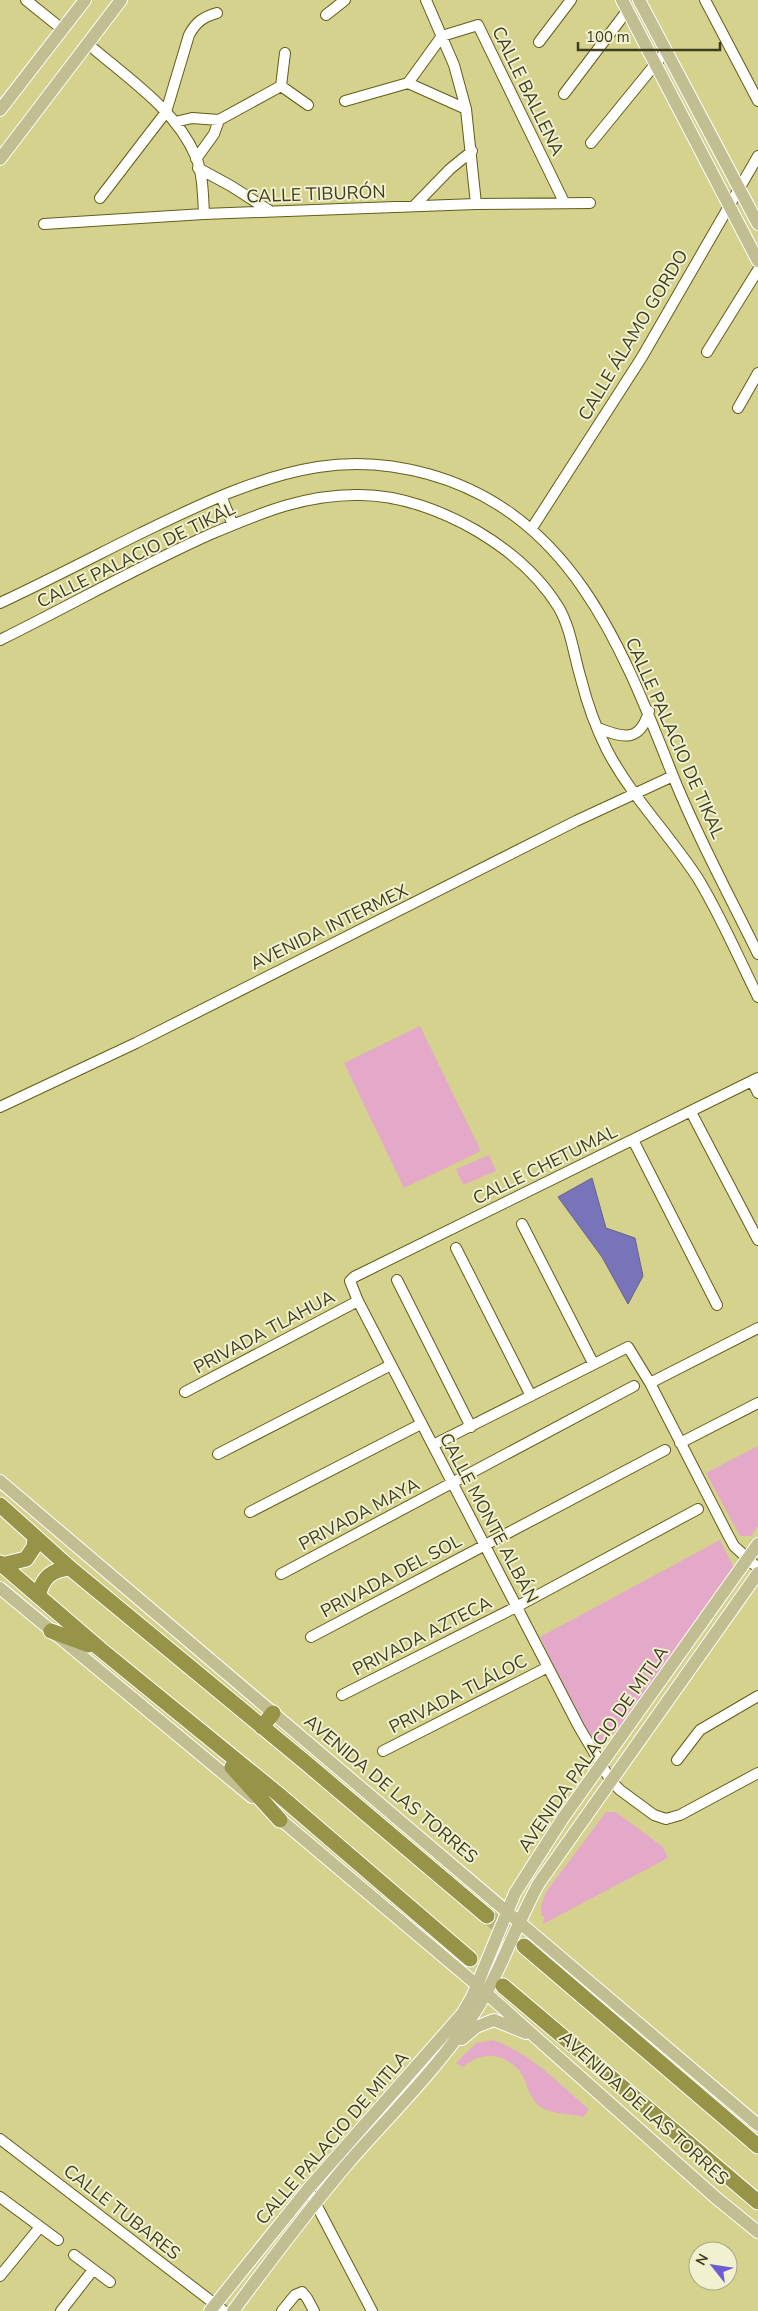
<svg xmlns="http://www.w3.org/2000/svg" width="758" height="2311" viewBox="0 0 758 2311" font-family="'Nunito Sans',sans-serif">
  <rect width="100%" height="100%" fill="#d4d28d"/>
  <path fill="#e4a9c8" d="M420 1026 481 1151 404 1188 344 1063Z
    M489 1155 496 1171 463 1185 456 1169Z
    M758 1446V1526L751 1536H740L706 1473Z
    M720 1540 734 1568 616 1732 603 1742 588 1737 540 1637Z
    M606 1812H616L663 1847 668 1858 543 1924 544 1916H541V1906L546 1892Z
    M493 2040C531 2053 559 2084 589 2109L583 2117C568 2112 548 2116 536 2103 529 2095 527 2084 522 2075 508 2053 482 2050 463 2067L456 2063 476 2043Z"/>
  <path fill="#7973b9" stroke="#67638b" d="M592 1178 606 1228 635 1238 643 1276 628 1304 602 1257 558 1197Z"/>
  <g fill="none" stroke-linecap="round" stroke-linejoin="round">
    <path stroke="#b6b477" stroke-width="15" stroke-dasharray="15 8" stroke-linecap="butt" d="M487 1916 523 1945"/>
    <g stroke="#625e18" stroke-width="12">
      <path id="minor" d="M26 0 62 29
        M426 0 454 65 466 109 476 204
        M705 0 758 101
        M326 15 345 0
        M539 42 571 0
        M88 44C126 77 176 109 196 157 203 174 203 196 204 214
        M408 83 466 109
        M281 86 308 105
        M564 94 627 11
        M345 101 408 83 442 36 478 25 564 202
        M175 122 192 118 219 120 281 86 285 53
        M591 143 666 51
        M196 159 214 134 219 120
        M198 168 231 186 270 211
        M100 198 166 112 189 35C196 22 203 17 217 13
        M414 206 450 169 472 151
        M44 224 204 214 476 204 590 203
        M707 352 758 270
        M738 408 758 373
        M221 496 233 525
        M532 528 642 357 758 156
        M0 603C47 581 93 557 139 534 195 507 255 477 318 467 355 461 392 464 428 474 573 514 623 650 673 776 697 836 729 895 758 954
        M0 640C71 605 139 566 211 534 261 513 305 494 360 495 400 495 443 511 477 531 509 550 539 575 559 608 571 629 574 656 581 679 587 703 596 728 607 750 631 796 669 834 697 877 720 914 738 957 758 997
        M598 728C623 738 640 743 649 711
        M758 1078 354 1277 350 1281 358 1301 579 1727 611 1781 620 1790 654 1815 666 1819 680 1815 758 1773
        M752 1081 758 1093
        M0 1107 136 1043 576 821 673 776
        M691 1112 758 1240
        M633 1140 717 1305
        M522 1224 593 1363
        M456 1248 531 1396
        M397 1280 471 1427
        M650 1383 758 1328
        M185 1392 358 1301
        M680 1443 758 1403
        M433 1445 628 1347 650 1383 727 1533 734 1546 758 1568
        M218 1454 391 1365
        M250 1512 421 1424
        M281 1574 634 1386
        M311 1637 665 1450
        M342 1695 518 1606 698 1509
        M383 1751 548 1667
        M677 1760 700 1730 758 1696
        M0 2139 224 2311
        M308 2189 372 2311
        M0 2197 58 2240
        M74 2255 110 2282
        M0 2276 40 2227
        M61 2311 93 2270
        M282 2311 295 2295 302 2292 307 2298 314 2311"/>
    </g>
    <g stroke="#fff" stroke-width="14">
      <path id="major" d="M622 0 758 261
        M639 0 758 224
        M0 110 85 0
        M0 159 121 0
        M0 1481 758 2125
        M0 1588 252 1797
        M274 1814 477 1985 715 2197 758 2232
        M462 2039 476 2027 494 2020 526 2033
        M210 2311 308 2189 462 2014 472 1997 515 1893 563 1818 758 1544
        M233 2311C271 2260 308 2210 349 2162 391 2114 438 2068 473 2015 500 1974 515 1926 539 1883L758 1573"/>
    </g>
    <g stroke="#fff" stroke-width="17">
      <path id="highway" d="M0 1505 70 1568 305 1762 487 1916
        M0 1563 100 1649 278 1794 470 1959
        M2 1565 26 1559 34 1547 35 1537
        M38 1596C43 1577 51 1570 70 1568
        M51 1631 89 1645
        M262 1727 273 1713
        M232 1767 280 1820
        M524 1946 758 2146
        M503 1986 758 2202"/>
    </g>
    <use href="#minor" stroke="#fff" stroke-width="10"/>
    <use href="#major" stroke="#c1be91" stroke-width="12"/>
    <use href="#highway" stroke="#979347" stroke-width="15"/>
  </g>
  <g text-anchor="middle" stroke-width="4" stroke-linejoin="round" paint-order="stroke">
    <g font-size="18" fill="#3e3d20" stroke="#f1f1cf">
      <text transform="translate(528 91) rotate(64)" y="6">CALLE BALLENA</text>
      <text transform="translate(316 194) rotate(-2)" y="6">CALLE TIBURÓN</text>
      <text transform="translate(633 335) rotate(-59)" y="6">CALLE ÁLAMO GORDO</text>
      <text transform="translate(136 555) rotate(-26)" y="6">CALLE PALACIO DE TIKAL</text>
      <text transform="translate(675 738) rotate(66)" y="6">CALLE PALACIO DE TIKAL</text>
      <text transform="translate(329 927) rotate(-26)" y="6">AVENIDA INTERMEX</text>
      <text transform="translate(545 1165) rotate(-26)" y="6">CALLE CHETUMAL</text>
      <text transform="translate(264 1332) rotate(-28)" y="6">PRIVADA TLAHUA</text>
      <text transform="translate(359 1514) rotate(-28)" y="6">PRIVADA MAYA</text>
      <text transform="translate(489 1518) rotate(62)" y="6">CALLE MONTE ALBÁN</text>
      <text transform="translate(391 1576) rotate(-28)" y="6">PRIVADA DEL SOL</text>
      <text transform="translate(422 1636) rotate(-27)" y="6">PRIVADA AZTECA</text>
      <text transform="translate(458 1694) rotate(-27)" y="6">PRIVADA TLÁLOC</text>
      <text transform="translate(593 1749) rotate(-55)" y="6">AVENIDA PALACIO DE MITLA</text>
      <text transform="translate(391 1789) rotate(40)" y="6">AVENIDA DE LAS TORRES</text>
      <text transform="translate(644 2108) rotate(42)" y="6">AVENIDA DE LAS TORRES</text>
      <text transform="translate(332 2138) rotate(-49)" y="6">CALLE PALACIO DE MITLA</text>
      <text transform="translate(122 2212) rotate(38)" y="6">CALLE TUBARES</text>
    </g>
  </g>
  <g transform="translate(713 2266) rotate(300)"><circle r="24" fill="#f1f1cf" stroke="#a9a989"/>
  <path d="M0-4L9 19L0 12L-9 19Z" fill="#6e5ad4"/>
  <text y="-8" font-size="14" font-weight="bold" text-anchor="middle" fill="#3e3d20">N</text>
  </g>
  <path d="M578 42v8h142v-8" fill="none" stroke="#3e3d20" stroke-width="2.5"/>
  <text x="586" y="42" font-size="15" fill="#3e3d20" stroke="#f1f1cf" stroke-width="4" paint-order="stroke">100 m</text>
</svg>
